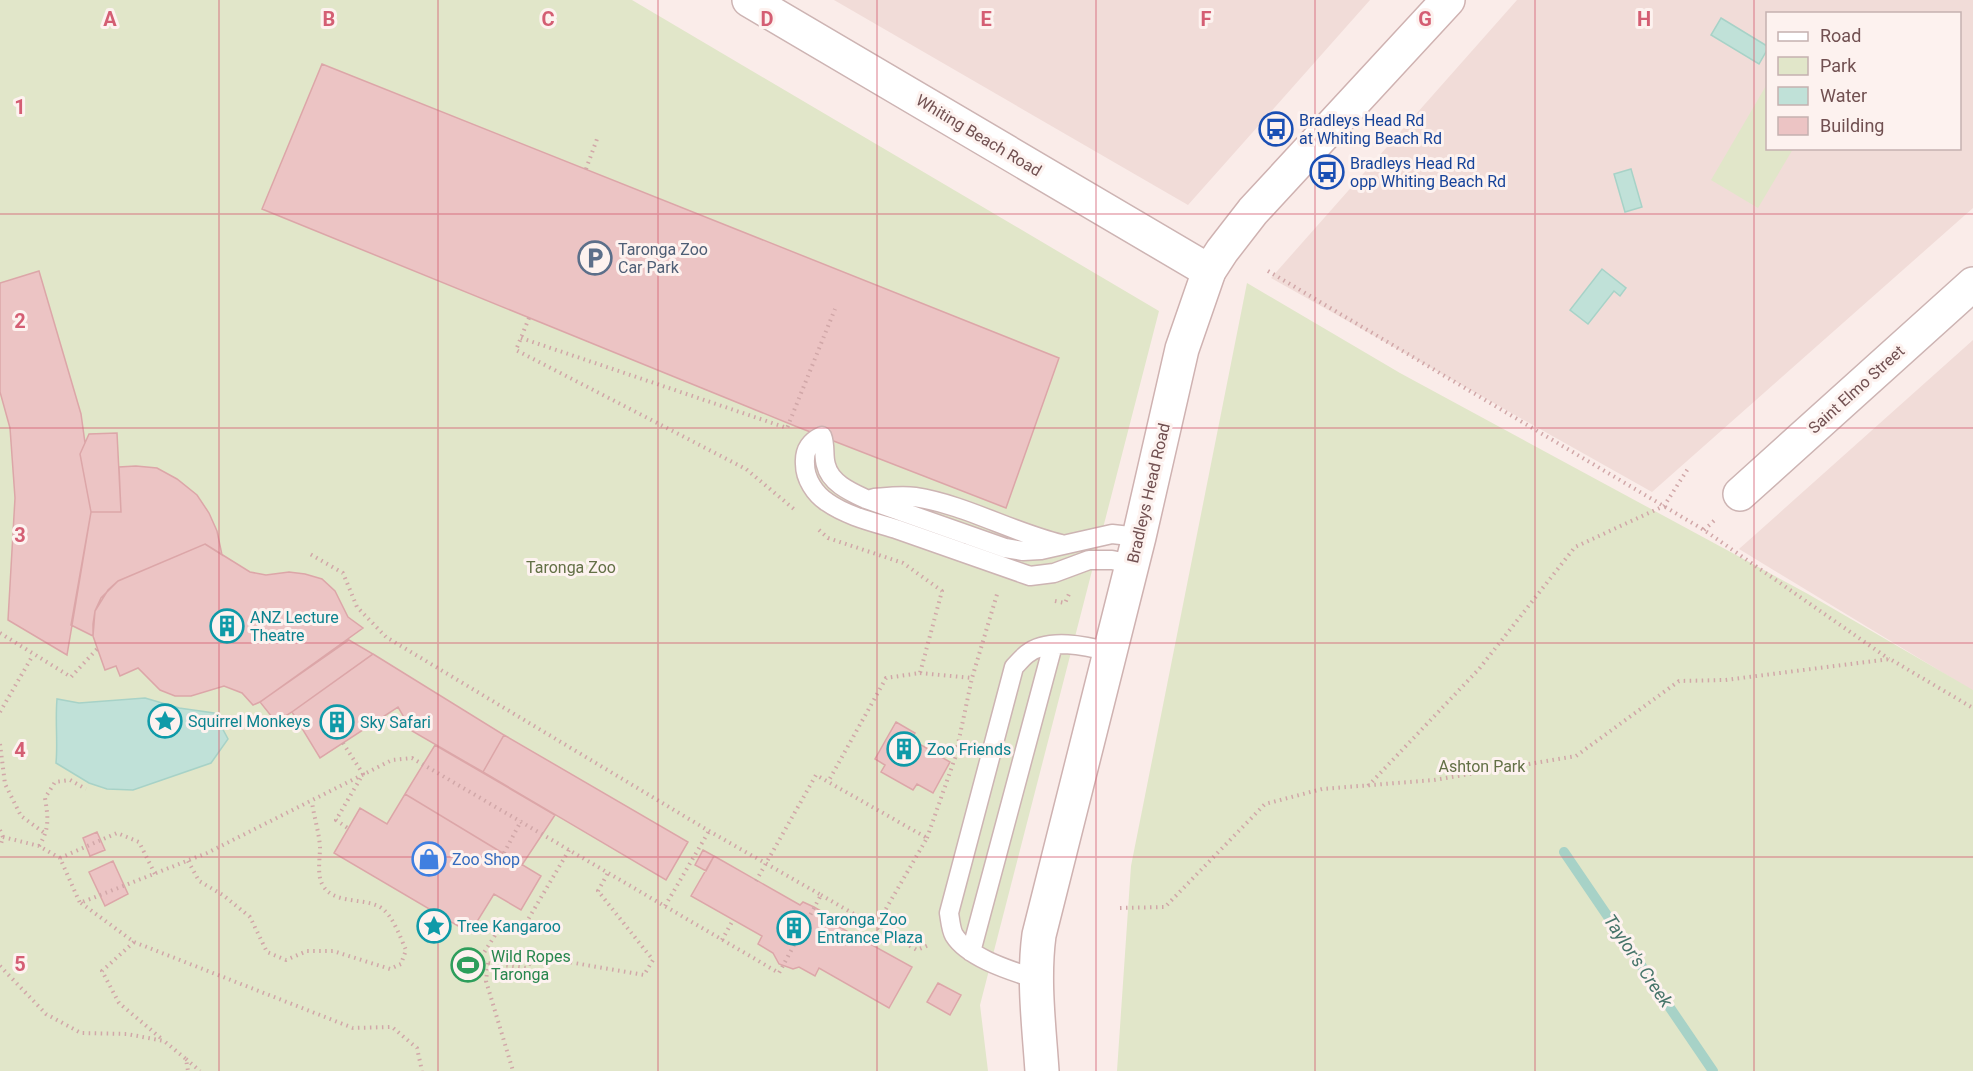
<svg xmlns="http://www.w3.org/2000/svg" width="1973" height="1071" viewBox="0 0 1973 1071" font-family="Roboto,sans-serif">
  <rect width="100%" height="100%" fill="#faece9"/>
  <path fill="#f1dcd8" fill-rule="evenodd" d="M834 0H1370L1188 205Z
    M1517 0H1973V208L1652 492 1271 278ZM1768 14H1960V148H1768Z
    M1973 340V691L1739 549Z"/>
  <path fill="#e1e6c9" d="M0 0H632L1159 311 980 1005 988 1071H0Z
    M1767 84 1768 148 1793 149 1758 208 1711 180Z
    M1247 283 1400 373 1808 594 1973 690V1071H1117L1131 866Z"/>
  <path fill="#c0e1d8" stroke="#a7d2c7" stroke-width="1.5" d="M1721 18 1767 46V50L1759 64 1711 35Z
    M1631 169 1642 207 1625 212 1614 174Z
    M1602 269 1626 288 1620 296 1614 291 1588 324 1570 310Z
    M145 698 179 708 214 713 228 739 211 763 133 790 107 789 89 783 56 763C58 742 55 721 57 699L79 703Z"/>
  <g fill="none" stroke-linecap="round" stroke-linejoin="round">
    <path stroke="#a7d2c7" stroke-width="10" d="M1564 852 1713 1071"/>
  </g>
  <path fill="#ecc4c4" stroke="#dca6a8" stroke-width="1.5" d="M322 64 1059 358 1006 508 795 426 262 209Z
    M39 271 81 414 85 443 80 454 91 512 67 655 8 620 15 498 10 428 0 392V283Z
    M117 433 121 512H91L80 454 89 434Z
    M136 466 157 468 177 479 197 495 209 513 217 531 222 555 205 544 118 581 101 598 95 611 93 636 71 625 91 512H121L119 467Z
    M205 544 250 572 266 575 289 572 305 574 322 579 335 591 348 617 363 628 260 702 253 705 242 693 224 686 191 696H175L160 690 138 668 120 676 116 666 105 670 93 636V624L95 611 108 590 118 581Z
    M349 640 373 654 292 712 276 722 260 702Z
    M373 654 504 735 483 772 412 731 398 707 320 758 292 712Z
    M896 722 915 733 911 739 950 762 933 793 917 784 913 790 881 772 885 765 875 759Z
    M504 735 688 842 666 880 483 772Z
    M435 745 555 815 522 865 405 794Z
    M405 794 541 876 521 910 494 894 470 933 334 853 360 808 387 824Z
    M97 832 105 850 90 856 83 838Z
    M703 850 714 856 706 871 695 865Z
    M714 856 800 905 803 902 814 907 826 914 823 918 912 967 889 1008 819 968 815 976 799 967 793 969 779 964 773 953 758 944 762 936 691 896Z
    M113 861 128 894 105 906 89 872Z
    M938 983 961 995 950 1015 927 1002Z"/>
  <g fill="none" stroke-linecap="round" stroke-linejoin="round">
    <g stroke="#cdb4b3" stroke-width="21">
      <path id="service" d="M874 498C887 497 902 495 915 497 966 505 1011 532 1061 544
        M1132 564 1112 560H1089L1054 573 1030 576C985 560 941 545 896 529 873 522 847 516 827 502 815 494 805 479 805 464 804 450 809 442 822 436 826 446 823 456 826 465 830 483 851 492 866 499L1005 548 1023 551 1041 550 1112 534 1139 537
        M971 952 1053 645
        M1036 979C1012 971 968 958 954 935 951 930 950 919 949 913L1014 667C1018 663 1022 658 1027 654 1048 637 1087 646 1110 652"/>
    </g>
    <g stroke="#cdb4b3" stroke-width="36">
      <path id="minor" d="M1740 494 1973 284"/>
    </g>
    <g stroke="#cdb4b3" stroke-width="36">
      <path id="tertiary" d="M749 0 1209 271"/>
    </g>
    <g stroke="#cfb2b1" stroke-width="36">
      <path id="secondary" d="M1042 1071C1039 1026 1033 980 1039 935L1139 537 1182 349 1209 271 1222 251 1253 211 1448 0"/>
    </g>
    <path stroke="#d1a7a8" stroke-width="4" stroke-dasharray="1.5 4.5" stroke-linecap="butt" d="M586 169 597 139
      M1268 271 1704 530 1889 659
      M529 318 516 350 746 469 795 510
      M521 338 787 428 835 309
      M819 530 828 538 903 563 942 591 920 673 886 678 828 782
      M1704 530 1717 518
      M1055 601 1065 603 1069 594
      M0 633 71 677 97 649
      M920 673 972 678
      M0 712 33 655
      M343 743 363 774 336 820 349 829
      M0 744 5 784 21 816 46 834
      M1368 786 1479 669 1575 547 1664 506 1689 467
      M0 830 3 837 0 847
      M3 837 39 846 60 858 80 903 207 853 392 760 412 758 779 973 821 895 709 831 386 637 357 607 343 573 310 554
      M927 838 955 758 972 678 998 591
      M39 846C50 828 48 817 45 798L55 782 70 780 86 789
      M569 850 523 928 512 932 501 926 478 962 527 968 534 956 644 975 653 960 598 891 608 873
      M504 853 521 821
      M60 858 117 833 139 842 155 874
      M188 861 199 881 223 895 250 917 267 952 286 960 307 951H333L390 969 401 964 406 950C400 937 393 915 380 907 362 897 333 905 322 884 317 874 320 858 320 847 319 832 314 817 312 802
      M756 881 816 775 927 838 876 926
      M821 895 917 950 931 944
      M81 903 134 942 353 1028 392 1027 417 1048 422 1071
      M665 906 709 831
      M1120 908 1165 907 1265 804 1322 789 1434 780 1576 756 1679 681 1725 680 1890 659 1973 708
      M722 940 733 920
      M134 942 102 971 119 1003 163 1040
      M488 963 486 981 513 1071
      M0 966 46 1014 81 1033 127 1034 164 1041 186 1059 188 1071
      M186 1059 200 1071"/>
    <use href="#service" stroke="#fff" stroke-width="18"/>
    <use href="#minor" stroke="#fff" stroke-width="33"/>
    <use href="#tertiary" stroke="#fff" stroke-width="33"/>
    <use href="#secondary" stroke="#fff" stroke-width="33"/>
  </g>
  <path fill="none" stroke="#d45e73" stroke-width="1.5" stroke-opacity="0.55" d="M219 0V1071M438 0V1071M658 0V1071M877 0V1071M1096 0V1071M1315 0V1071M1535 0V1071M1754 0V1071M0 214H1973M0 428H1973M0 643H1973M0 857H1973"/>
  <defs>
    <g id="bus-ring" transform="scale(1.725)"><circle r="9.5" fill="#fdf2ef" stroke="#1a4fb4" stroke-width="1.5"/><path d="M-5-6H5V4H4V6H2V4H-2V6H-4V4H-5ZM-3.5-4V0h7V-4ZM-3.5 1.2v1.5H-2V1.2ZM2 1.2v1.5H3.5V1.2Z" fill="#1a4fb4"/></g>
    <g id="parking-ring" transform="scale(1.725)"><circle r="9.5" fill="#fdf2ef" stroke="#5c6f8a" stroke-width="1.5"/><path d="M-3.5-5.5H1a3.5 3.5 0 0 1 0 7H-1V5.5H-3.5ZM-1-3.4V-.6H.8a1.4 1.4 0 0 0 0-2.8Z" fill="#5c6f8a"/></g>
    <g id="building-ring" transform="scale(1.725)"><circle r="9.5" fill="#fdf2ef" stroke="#0f9aa8" stroke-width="1.5"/><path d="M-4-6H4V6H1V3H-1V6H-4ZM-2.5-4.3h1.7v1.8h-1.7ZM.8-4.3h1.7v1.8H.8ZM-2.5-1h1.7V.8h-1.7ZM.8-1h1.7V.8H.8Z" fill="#0f9aa8"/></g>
    <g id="sight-ring" transform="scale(1.725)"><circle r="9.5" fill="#fdf2ef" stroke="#0f9aa8" stroke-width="1.5"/><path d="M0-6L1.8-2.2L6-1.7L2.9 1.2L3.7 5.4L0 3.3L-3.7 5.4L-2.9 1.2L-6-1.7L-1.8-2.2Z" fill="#0f9aa8"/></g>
    <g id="shop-ring" transform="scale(1.725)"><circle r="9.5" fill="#fdf2ef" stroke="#3f7fe0" stroke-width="1.5"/><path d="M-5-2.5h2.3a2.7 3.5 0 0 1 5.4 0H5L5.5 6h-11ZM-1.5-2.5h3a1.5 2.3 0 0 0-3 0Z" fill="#3f7fe0"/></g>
    <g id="stadium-ring" transform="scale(1.725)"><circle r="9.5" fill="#fdf2ef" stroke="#2e9e5b" stroke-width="1.5"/><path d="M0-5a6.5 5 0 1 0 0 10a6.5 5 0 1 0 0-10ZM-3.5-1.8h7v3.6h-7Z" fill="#2e9e5b"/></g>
  </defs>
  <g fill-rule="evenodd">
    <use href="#bus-ring" x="1276" y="129"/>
    <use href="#bus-ring" x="1327" y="172"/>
    <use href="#parking-ring" x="595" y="258"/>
    <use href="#building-ring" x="227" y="626"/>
    <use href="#sight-ring" x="165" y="721"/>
    <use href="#building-ring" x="337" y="722"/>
    <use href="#building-ring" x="904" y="749"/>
    <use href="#shop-ring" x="429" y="859"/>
    <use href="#sight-ring" x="434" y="926"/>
    <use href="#building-ring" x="794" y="928"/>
    <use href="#stadium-ring" x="468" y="965"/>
  </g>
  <g text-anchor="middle" stroke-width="6" stroke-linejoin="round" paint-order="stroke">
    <g font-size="16" fill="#164399" stroke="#fdf2ef" text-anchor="start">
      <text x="1299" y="126">Bradleys Head Rd<tspan x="1299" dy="18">at Whiting Beach Rd</tspan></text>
      <text x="1350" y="169">Bradleys Head Rd<tspan x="1350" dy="18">opp Whiting Beach Rd</tspan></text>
    </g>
    <g font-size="16" fill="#715051" stroke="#fdf2ef">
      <text transform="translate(979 135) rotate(31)" y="6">Whiting Beach Road</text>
      <text transform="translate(1856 389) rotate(-42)" y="6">Saint Elmo Street</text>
      <text transform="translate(1148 493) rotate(-77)" y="6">Bradleys Head Road</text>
    </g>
    <g font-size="16" fill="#4e5e75" stroke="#fdf2ef" text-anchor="start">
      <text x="618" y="255">Taronga Zoo<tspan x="618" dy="18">Car Park</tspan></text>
    </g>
    <g font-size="16" fill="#637046" stroke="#fdf2ef">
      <text x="571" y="573">Taronga Zoo</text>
      <text x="1482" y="772">Ashton Park</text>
    </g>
    <g font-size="16" fill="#0d838f" stroke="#fdf2ef" text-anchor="start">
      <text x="250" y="623">ANZ Lecture<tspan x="250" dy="18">Theatre</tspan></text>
      <text x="188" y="727">Squirrel Monkeys</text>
      <text x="360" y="728">Sky Safari</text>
      <text x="927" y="755">Zoo Friends</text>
      <text x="817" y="925">Taronga Zoo<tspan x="817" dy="18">Entrance Plaza</tspan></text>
      <text x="457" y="932">Tree Kangaroo</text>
    </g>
    <g font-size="16" fill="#366cbe" stroke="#fdf2ef" text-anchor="start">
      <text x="452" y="865">Zoo Shop</text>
    </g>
    <g font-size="16" fill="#27864d" stroke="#fdf2ef" text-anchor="start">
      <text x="491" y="962">Wild Ropes<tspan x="491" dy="18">Taronga</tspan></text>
    </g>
    <g font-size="18" font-style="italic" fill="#457469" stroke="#fdf2ef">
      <text transform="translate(1638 961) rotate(56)" y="6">Taylor's Creek</text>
    </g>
  </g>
  <g font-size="20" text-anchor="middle" font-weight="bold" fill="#d45e73" stroke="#fdf2ef" stroke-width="6" stroke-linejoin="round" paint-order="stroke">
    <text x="110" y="26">A</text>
    <text x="329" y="26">B</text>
    <text x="548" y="26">C</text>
    <text x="767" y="26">D</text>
    <text x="986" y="26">E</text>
    <text x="1206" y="26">F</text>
    <text x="1425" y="26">G</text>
    <text x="1644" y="26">H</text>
    <text x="20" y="114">1</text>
    <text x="20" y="328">2</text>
    <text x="20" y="542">3</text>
    <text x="20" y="757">4</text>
    <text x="20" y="971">5</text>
  </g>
  <rect x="1766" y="12" width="195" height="138" fill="#fdf2ef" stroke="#c5b1b0" stroke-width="1.5"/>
  <rect x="1778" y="32" width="30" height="9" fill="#ffffff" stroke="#c5b1b0" stroke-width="1.5"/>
  <text x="1820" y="42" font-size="18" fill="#715051">Road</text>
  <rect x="1778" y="57" width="30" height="18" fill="#e1e6c9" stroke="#c5b1b0" stroke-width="1.5"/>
  <text x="1820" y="72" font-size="18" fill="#715051">Park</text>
  <rect x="1778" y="87" width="30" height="18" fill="#c0e1d8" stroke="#c5b1b0" stroke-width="1.5"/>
  <text x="1820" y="102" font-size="18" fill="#715051">Water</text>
  <rect x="1778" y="117" width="30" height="18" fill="#ecc4c4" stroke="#c5b1b0" stroke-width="1.5"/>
  <text x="1820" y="132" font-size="18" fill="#715051">Building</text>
</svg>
